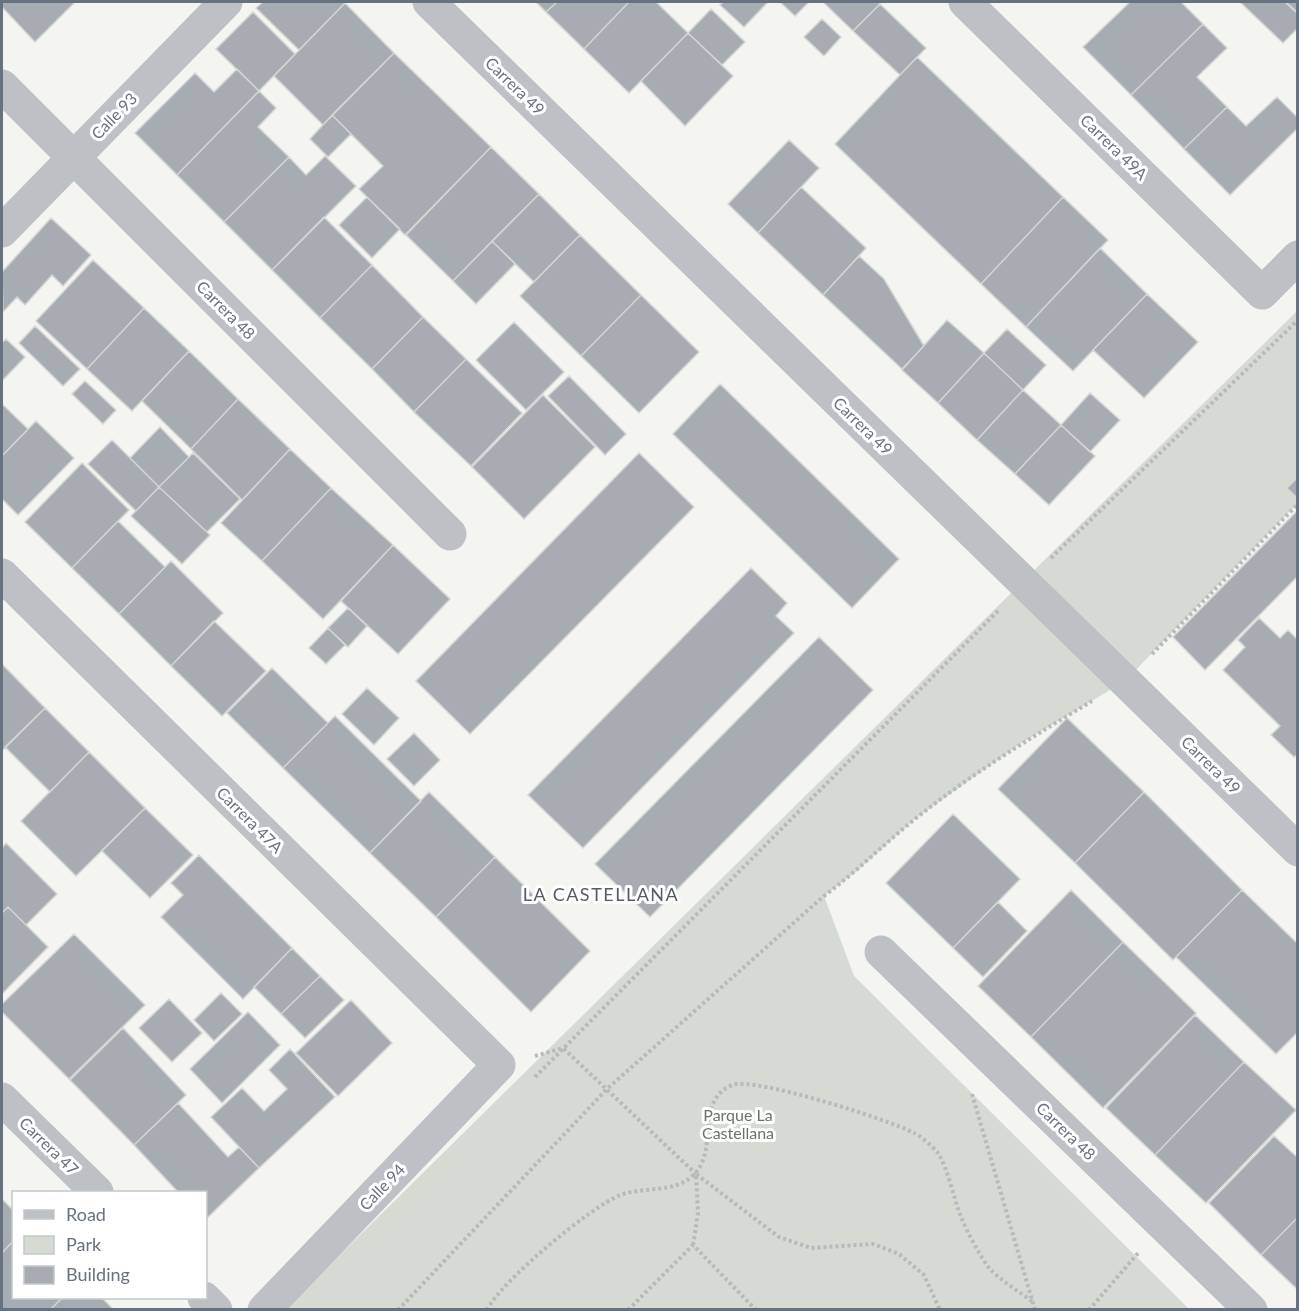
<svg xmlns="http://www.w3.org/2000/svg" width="1299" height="1311" viewBox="0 0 1299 1311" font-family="Lato,sans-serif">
  <rect width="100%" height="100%" fill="#f4f4f0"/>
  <path fill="#d5dad2" d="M1297 311V504L1125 681 1020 744 915 819 857 871 824 896 854 976 1189 1309 284 1310Z"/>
  <path fill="#a6acb2" stroke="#d5d5d3" stroke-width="1.5" d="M2 2H75L35 42 2 7Z
    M263 2H343L345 3 299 50 256 8Z
    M536 2H557L546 12Z
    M557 2H629L584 49 546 12Z
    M629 2H656L688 33 629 93 584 49Z
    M723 2H768L744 27 720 5Z
    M780 2H809L795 16Z
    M823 2H878L880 4 853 31Z
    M1130 2H1181L1203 24 1131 95 1083 47Z
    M1240 2H1285L1298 14V28L1283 43Z
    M1286 2H1298V13Z
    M345 3 394 53 323 125 274 76Z
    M880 4 926 48 900 75 853 31Z
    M711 9 745 42 722 65 688 33Z
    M253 12 295 54 259 91 216 49Z
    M822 19 841 37 824 56 804 37Z
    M1203 24 1227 48 1197 77 1227 107 1184 149 1131 95Z
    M688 33 733 76 685 126 641 81Z
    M394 53 491 147 405 235 359 189 383 166 332 115Z
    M917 57 1063 197 981 284 835 144Z
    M237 69 259 91 177 175 135 133 195 73 214 92Z
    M259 91 276 108 258 127 289 157 224 222 177 175Z
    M1277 97 1298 118V128L1230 195 1184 149 1227 107 1246 126Z
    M332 115 351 134 328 157 310 139Z
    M789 140 819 168 758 233 728 204Z
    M491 147 539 194 453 281 406 235Z
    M325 156 356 186 272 270 224 222 289 157 306 175Z
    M801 187 866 248 823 295 758 233Z
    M539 194 580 235 534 282 492 241Z
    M367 197 400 229 372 258 339 225Z
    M1063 197 1108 240 1026 327 981 284Z
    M324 217 372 265 320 318 272 270Z
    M51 218 91 255 63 286 52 275 25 305 17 297 3 312 2 272Z
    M580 235 641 295 581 356 520 296Z
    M492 241 515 264 476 304 453 281Z
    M1100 248 1147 294 1073 371 1026 327Z
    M859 256 884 279 924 346 902 369 823 295Z
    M93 260 144 308 87 369 36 321Z
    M372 265 423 317 372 369 320 318Z
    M1147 294 1198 342 1144 398 1093 350Z
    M641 295 699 352 639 413 581 356Z
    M144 308 189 351 132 411 87 369Z
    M423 317 466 359 414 412 372 369Z
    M947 320 984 353 938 403 902 370Z
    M514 322 564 372 526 410 476 360Z
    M35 326 80 369 63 386 19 343Z
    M1007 329 1046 365 1023 390 984 353Z
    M6 339 25 357 2 381V343Z
    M189 351 238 399 191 449 142 401Z
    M984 353 1023 390 977 440 938 403Z
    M466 359 522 413 471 466 414 412Z
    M569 376 626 434 605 455 548 396Z
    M85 381 116 410 103 424 72 394Z
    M720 384 899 559 852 608 673 434Z
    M1023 390 1061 425 1015 474 977 440Z
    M1090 393 1120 420 1090 452 1061 425Z
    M543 395 595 447 524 519 472 467Z
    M238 399 290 449 242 500 191 449Z
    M2 404 28 429 2 456Z
    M36 421 74 458 18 515 2 499V456Z
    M1061 425 1095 456 1049 505 1015 474Z
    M160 427 189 457 159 487 130 458Z
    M112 440 159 487 136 511 88 464Z
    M290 449 331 488 262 561 221 523Z
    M193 453 240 499 207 532 159 487Z
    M639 453 694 507 470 734 416 681Z
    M82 463 129 510 72 568 25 522Z
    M1298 477V499L1287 488Z
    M159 487 210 535 182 564 131 516Z
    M331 488 393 545 323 619 262 561Z
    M1298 510V576L1205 670 1173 637Z
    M118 521 165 567 119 614 72 568Z
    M393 545 450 599 398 654 341 601Z
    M171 561 223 613 171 666 119 614Z
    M751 568 787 603 776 616 794 633 583 848 528 795Z
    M348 608 367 626 348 647 328 628Z
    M1259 618 1280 638 1288 630 1298 640V754L1294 757 1271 735 1280 726 1223 670 1245 647 1238 640Z
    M214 621 266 671 222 716 171 666Z
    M328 628 345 645 326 664 309 648Z
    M819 637 873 690 650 917 595 864Z
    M2 664 45 708 2 751Z
    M272 668 328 723 283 768 227 713Z
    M367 688 399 718 374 745 342 714Z
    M45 708 89 752 50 792 5 747Z
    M335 716 421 801 370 853 283 768Z
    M1067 718 1144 792 1075 863 998 789Z
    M414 733 440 760 414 786 387 759Z
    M89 752 145 808 76 876 21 821Z
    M429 792 495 857 436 917 370 853Z
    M1144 792 1242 890 1173 960 1075 863Z
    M145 808 193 855 150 898 102 851Z
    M953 814 1020 879 953 948 886 883Z
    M6 843 57 894 26 925 8 907 2 913V848Z
    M199 855 292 948 243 999 161 917 183 895 171 883Z
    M495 857 590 951 531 1012 436 917Z
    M1071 890 1123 942 1031 1037 978 986Z
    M1242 890 1298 944V1032L1276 1054 1176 957Z
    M998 902 1027 931 983 977 953 948Z
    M8 907 48 947 2 994V913Z
    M74 934 145 1005 69 1079 2 1012V1004Z
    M1123 942 1196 1013 1103 1108 1031 1037Z
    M292 948 320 976 281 1014 254 987Z
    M320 976 344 1000 305 1038 281 1014Z
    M221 993 242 1014 214 1041 194 1020Z
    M169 999 202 1033 172 1062 139 1028Z
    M351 1000 392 1043 338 1096 296 1053Z
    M248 1012 280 1045 222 1103 190 1069Z
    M1195 1015 1244 1062 1155 1155 1106 1108Z
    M123 1028 186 1095 134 1145 70 1080Z
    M290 1049 335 1097 259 1168 211 1117 242 1088 264 1111 287 1089 269 1070Z
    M1244 1062 1296 1110 1206 1203 1155 1155Z
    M178 1103 228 1157 239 1147 259 1168 206 1219V1192H178L134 1145Z
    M1274 1136 1298 1158V1217L1261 1255 1209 1203Z
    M2 1199 14 1211V1240L2 1253Z
    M1298 1217V1290L1261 1255Z
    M14 1240V1298H62L50 1310H2V1253Z
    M62 1298H102L114 1310H50Z"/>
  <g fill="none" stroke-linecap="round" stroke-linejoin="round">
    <path stroke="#b7b9bc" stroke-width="4" stroke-dasharray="3 3" stroke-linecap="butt" d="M1051 558 1298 320
      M1152 654 1298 504
      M535 1056 563 1048 696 1174
      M535 1077 999 610
      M972 1094 1035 1310
      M693 1245 698 1213 696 1174 779 1237 811 1248 873 1244 899 1254 924 1275 940 1310
      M398 1310 607 1089 824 896C856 872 884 844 915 819 971 774 1032 737 1092 701
      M487 1310C501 1281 591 1207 620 1195 639 1188 666 1191 682 1183 727 1160 689 1104 732 1085 752 1076 890 1120 914 1133 921 1136 933 1147 938 1153 948 1169 954 1199 961 1217 968 1233 979 1255 990 1269 1001 1281 1020 1292 1033 1302
      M628 1310 693 1245 756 1310
      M1089 1310 1139 1252"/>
    <path stroke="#bdc0c4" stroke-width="33" d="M429 2 1298 850
      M965 2 1262 293 1298 257
      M2 86 450 534
      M2 575 499 1065 264 1310
      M881 952 1251 1310
      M2 1099 97 1192
      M204 1298 216 1310"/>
    <path stroke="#bdc0c4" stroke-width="33" d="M2 231 226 2"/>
  </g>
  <g text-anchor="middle" stroke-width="6" stroke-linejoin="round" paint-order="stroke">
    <g font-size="16" fill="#66727f" stroke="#fff">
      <text transform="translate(515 86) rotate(44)" y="6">Carrera 49</text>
      <text transform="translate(114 116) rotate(-46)" y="6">Calle 93</text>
      <text transform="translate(1114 147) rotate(44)" y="6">Carrera 49A</text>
      <text transform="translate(226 310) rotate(45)" y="6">Carrera 48</text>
      <text transform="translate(863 426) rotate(44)" y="6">Carrera 49</text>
      <text transform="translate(1211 765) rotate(44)" y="6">Carrera 49</text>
      <text transform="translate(250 820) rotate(45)" y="6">Carrera 47A</text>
      <text transform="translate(1066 1131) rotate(44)" y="6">Carrera 48</text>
      <text transform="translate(49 1146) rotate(44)" y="6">Carrera 47</text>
      <text transform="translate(382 1187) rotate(-46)" y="6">Calle 94</text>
    </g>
    <g font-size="16" fill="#677664" stroke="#fff">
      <text x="738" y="1121">Parque La<tspan x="738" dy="18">Castellana</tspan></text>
    </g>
    <g font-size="18" letter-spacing="1.5" fill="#535c64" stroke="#fff">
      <text x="601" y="901">LA CASTELLANA</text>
    </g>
  </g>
  <rect width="1299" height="1311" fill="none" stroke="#66727f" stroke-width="6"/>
  <rect x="12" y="1191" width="195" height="108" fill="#ffffff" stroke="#c2c7cc" stroke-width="1.5"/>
  <rect x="24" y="1210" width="30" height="9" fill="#bdc0c4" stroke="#c2c7cc" stroke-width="1.5"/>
  <text x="66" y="1221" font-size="18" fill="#66727f">Road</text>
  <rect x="24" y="1236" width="30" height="18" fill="#d5dad2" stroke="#c2c7cc" stroke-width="1.5"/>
  <text x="66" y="1251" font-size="18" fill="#66727f">Park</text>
  <rect x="24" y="1266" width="30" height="18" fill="#a6acb2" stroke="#c2c7cc" stroke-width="1.5"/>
  <text x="66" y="1281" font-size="18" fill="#66727f">Building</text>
</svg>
